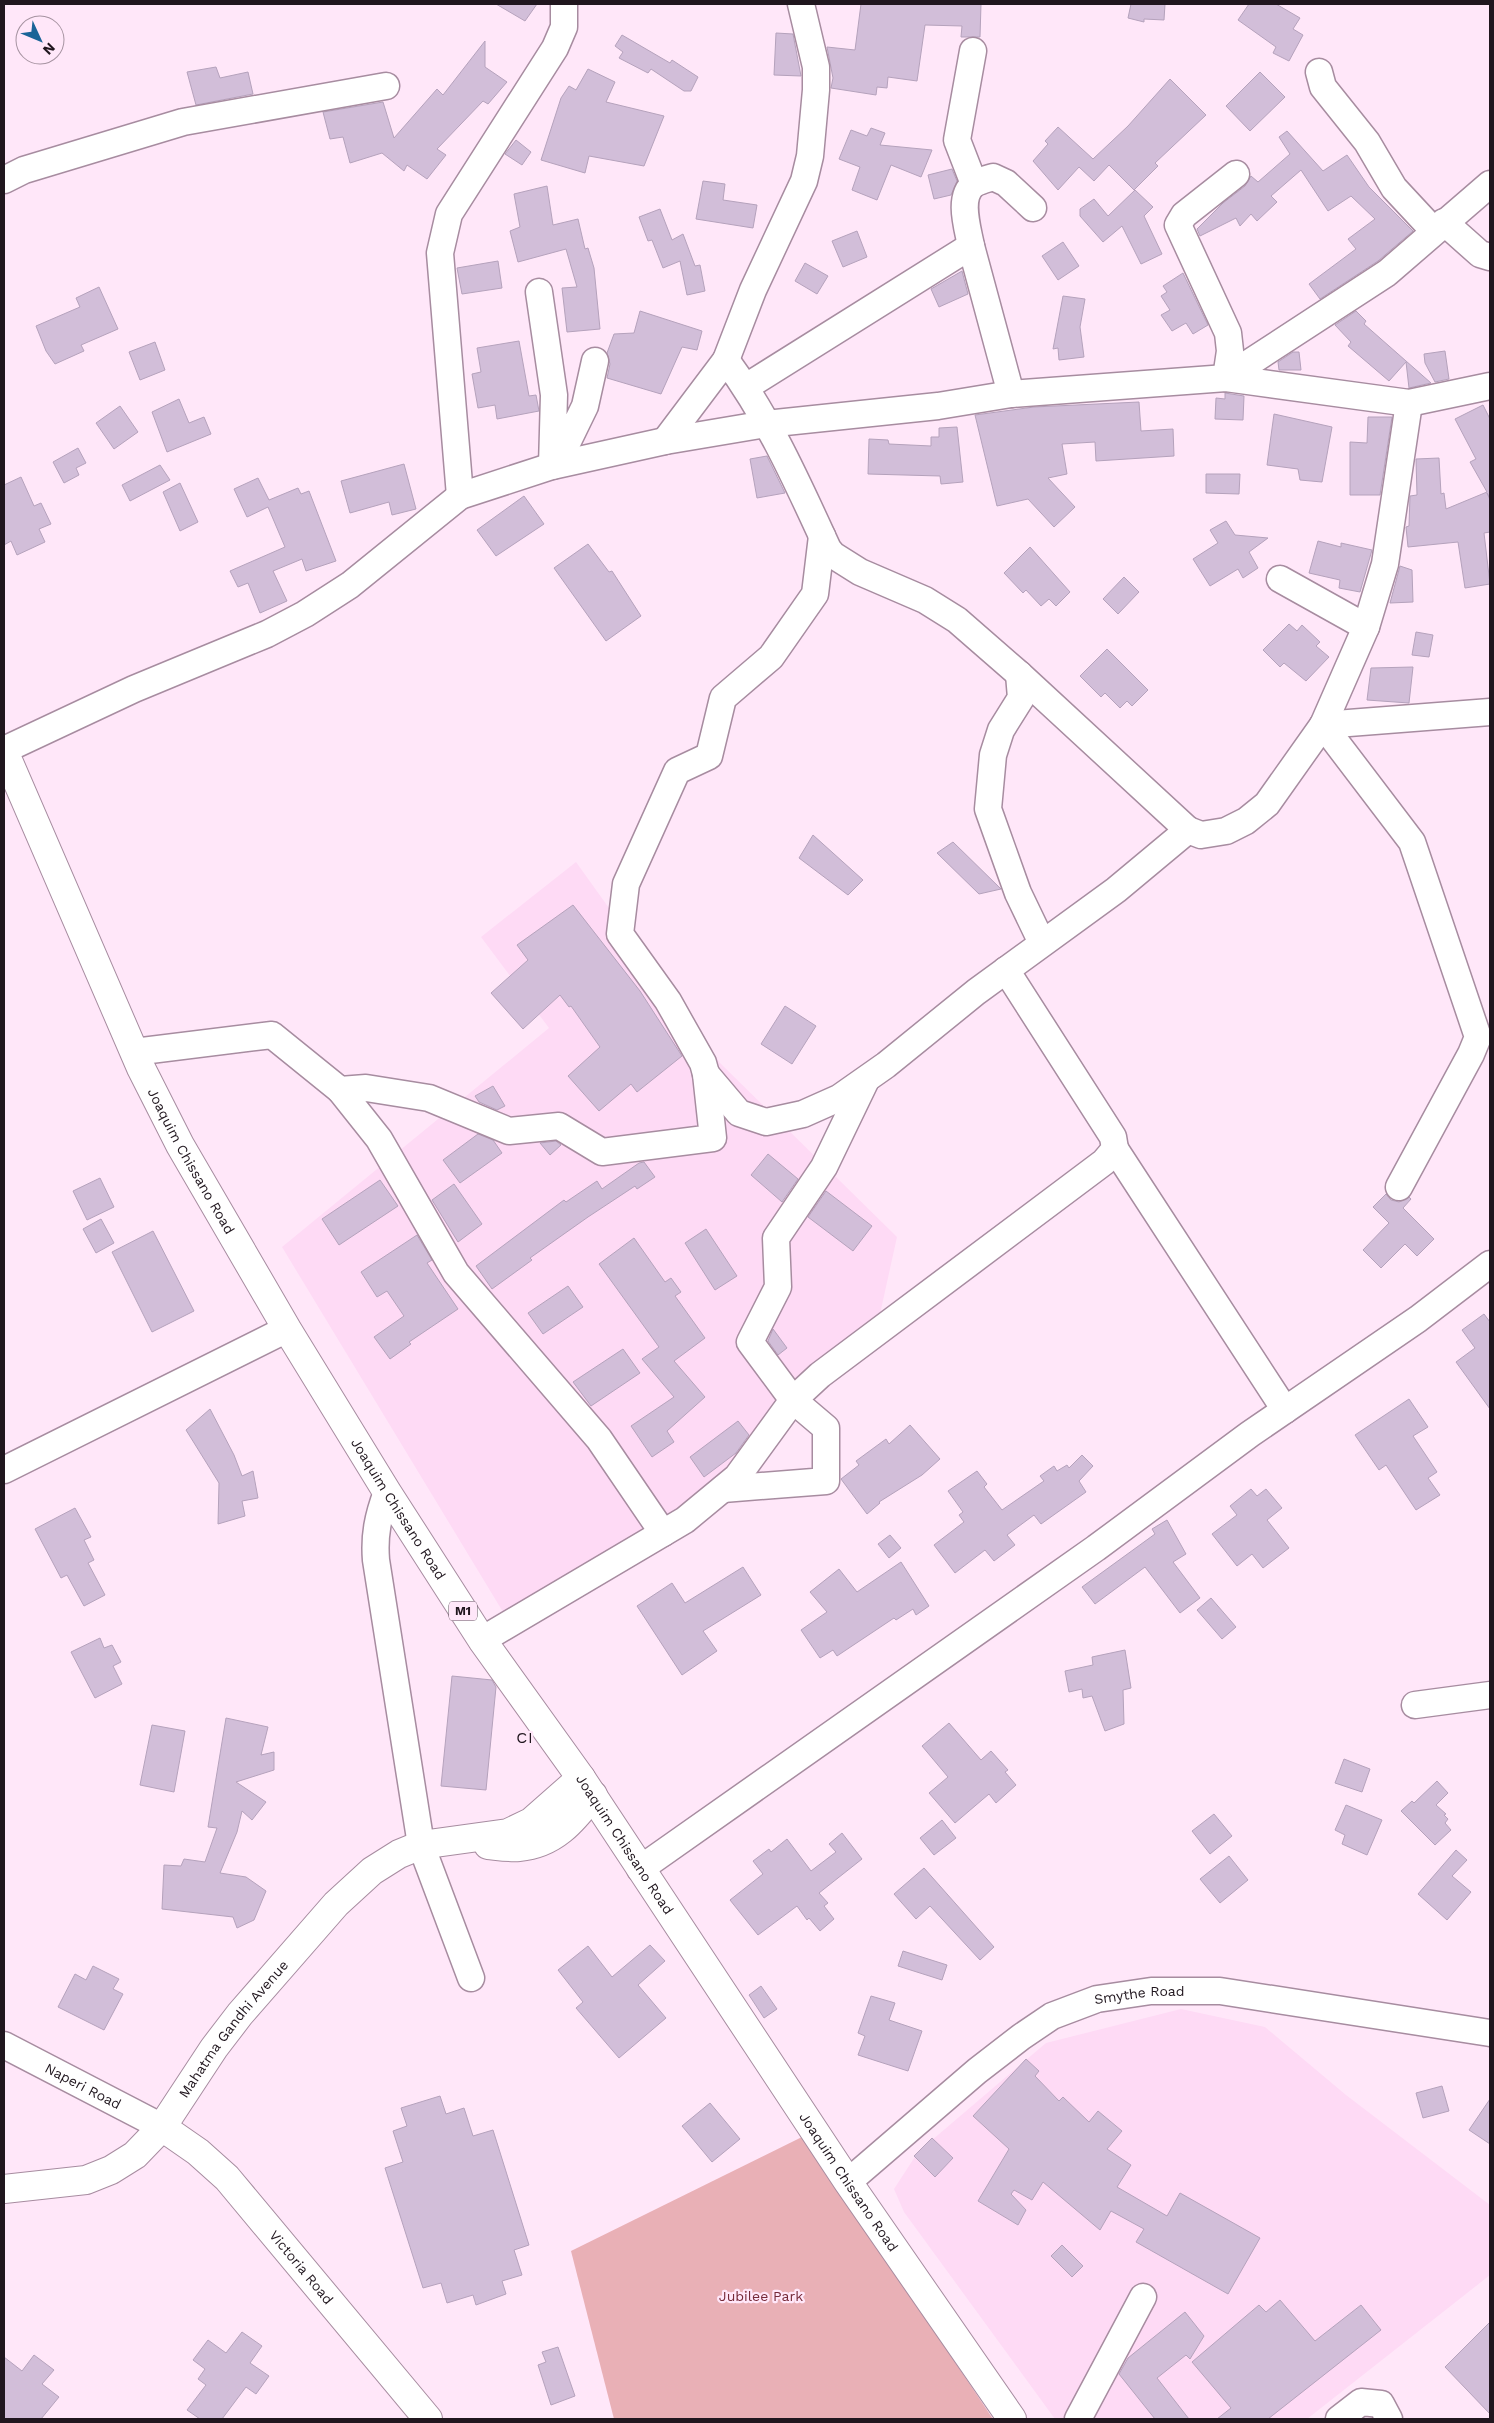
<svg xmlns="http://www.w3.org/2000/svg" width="1494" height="2423" viewBox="0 0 1494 2423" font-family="'Work Sans',sans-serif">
  <rect width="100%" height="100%" fill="#ffe7f9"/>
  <path fill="#fedaf5" d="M576 862 720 1063 897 1237 880 1314 701 1513 517 1635 282 1247 549 1028 481 937Z
    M1181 2009 1265 2027 1346 2095 1490 2205V2275L1307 2419H1055L904 2212 894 2189 918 2152 1046 2043Z"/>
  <path fill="#e9b0b6" d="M804 2136 993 2419H614L571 2251Z"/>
  <path fill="#d2bed9" stroke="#b5a2bc" d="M496 4H537L525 21Z
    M861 4H981L980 37H961L962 26 925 25 917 81 888 77 887 88 877 87 876 95 831 88 833 78 827 47 855 50Z
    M1131 4H1165L1164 20 1144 19V22L1128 18Z
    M1249 4H1276L1300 18 1293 29 1303 35 1289 61 1273 53 1276 47 1238 20Z
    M776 33 793 34 801 76 774 75Z
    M622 35 670 63 672 60 698 77 691 91H684L651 69 648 73 619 58 623 52 615 46Z
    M485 41V67L507 82 488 104 483 101 437 149 446 155 427 179 407 165 404 171 382 153 350 163 343 137 330 139 323 112 383 102 394 138 437 89 443 95Z
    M216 67 220 78 248 72 253 94 196 105 187 72Z
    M588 69 615 82 606 102 664 116 644 166 589 156 585 173 541 160 561 98 569 86 576 90Z
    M1260 72 1285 97 1250 131 1226 106Z
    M1170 79 1206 115 1155 163 1158 166 1134 190 1109 165 1094 181 1079 167 1058 190 1033 161 1048 144 1045 141 1058 127 1093 159 1128 126Z
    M871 128 885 133 880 145 932 150 921 177 891 165 877 200 852 190 860 167 839 159 851 130 867 136Z
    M1287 131 1323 171 1347 155 1369 187 1413 231 1378 261 1320 299 1309 284 1356 249 1348 239 1375 219 1351 196 1328 211 1301 170 1271 196 1277 202 1257 221 1251 214 1240 226 1236 218 1200 236 1197 229 1223 203 1245 186 1251 176 1258 182 1290 154 1279 137Z
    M516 140 531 152 522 165 505 154Z
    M952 169 957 181 951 195 934 199 928 175Z
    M703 181 725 184 723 200 757 205 753 228 696 219Z
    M547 186 553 225 578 219 585 249 588 248 594 268 600 329 567 332 562 288 577 287 566 249 518 262 510 231 520 227 514 194Z
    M1135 190 1153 207 1144 216 1162 254 1141 264 1122 226 1103 242 1080 216V209L1094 199 1108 216Z
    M660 209 672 240 683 234 695 266 700 265 705 291 687 295 680 261 663 268 652 240 648 241 639 217Z
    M857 231 867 257 843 267 832 241Z
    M1063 242 1079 266 1058 280 1042 256Z
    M498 261 502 288 462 294 457 268Z
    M805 263 828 276 817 294 795 281Z
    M962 271 968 294 939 307 931 289Z
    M1183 273 1208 325 1193 334 1186 323 1172 331 1161 315 1170 310 1161 296 1167 292 1163 286Z
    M99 287 118 329 81 345 84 351 55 364 46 351 36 326 80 307 76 298Z
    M1063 296 1085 299 1080 327 1084 357 1059 360 1058 348 1053 349Z
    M640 311 702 331 697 350 682 347 661 394 607 378 610 364 607 353 614 334 634 333Z
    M1356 311 1366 321 1364 324 1431 383 1409 388 1406 362 1389 381 1348 346 1351 342 1335 325Z
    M519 341 529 396 536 395 539 411 497 419 495 405 478 408 472 374 481 372 477 348Z
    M155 342 165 370 140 380 129 352Z
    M1445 351 1449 379 1435 382 1425 363 1424 354Z
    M1293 352H1299L1301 370H1279L1278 362Z
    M1225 393 1244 396 1243 420 1215 419 1216 398 1225 399Z
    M179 399 189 423 204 417 211 434 167 452 152 412Z
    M1139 402 1141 431 1173 429 1174 456 1096 461 1095 442 1062 444 1067 474 1048 478 1075 507 1054 527 1028 499 997 506 975 415 1034 407Z
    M1483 405 1490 419V498L1487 493 1490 500V532L1484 533 1490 584 1465 588 1458 542 1408 547 1406 527 1409 526 1410 496 1417 495 1416 459 1439 458 1441 494 1444 493 1446 509 1487 492 1470 462 1476 459 1455 419Z
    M120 406 138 432 114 449 96 423Z
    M1274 414 1332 427 1322 482 1300 480 1298 469 1267 465Z
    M1368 417H1392L1380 495H1350V442L1367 443Z
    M957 427 963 482 941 484 940 476 868 474 869 439 888 440 889 444 931 446V437H939V428Z
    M78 448 86 463 76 468 79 475 64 483 53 462Z
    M767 456 785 493 757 498 750 459Z
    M404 464 416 509 392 515 389 502 350 513 341 481Z
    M160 465 170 480 130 501 122 485Z
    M1206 474H1240L1239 494 1206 493Z
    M21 477 34 506 41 503 51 524 39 529 45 542 17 555 11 541 4 545V485Z
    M258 478 269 500 298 488 301 494 309 491 336 561 306 571 302 559 273 571 287 601 260 613 248 583 238 587 230 571 285 547 268 507 247 517 234 489Z
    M180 483 198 522 180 531 163 492Z
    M524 496 544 524 496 556 477 530Z
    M1226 521 1235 535 1268 538 1249 552 1258 568 1243 578 1238 569 1210 586 1193 559 1218 543 1210 530Z
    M1318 541 1341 547V543L1372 550 1360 592 1339 588 1340 580 1309 573Z
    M588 544 609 572 612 571 641 616 606 641 554 568Z
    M1030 547 1070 592 1056 606 1049 599 1041 606 1026 590 1023 593 1004 573Z
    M1400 566 1412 570 1413 602 1390 603Z
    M1124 577 1139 592 1118 614 1103 599Z
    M1289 624 1297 631 1302 625 1320 642 1316 646 1329 657 1306 681 1284 663 1280 667 1263 650Z
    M1416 632 1433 635 1429 657 1412 655Z
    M1107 649 1148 690 1132 706 1127 701 1120 708 1105 693 1101 697 1080 676Z
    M1413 667 1409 703 1367 700 1371 668Z
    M813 835 863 880 848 895 799 858Z
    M953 842 1000 888 1001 889 979 894 937 853Z
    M573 905 640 991 682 1056 637 1092 631 1084 599 1111 568 1076 600 1047 571 1006 569 1007 560 995 523 1029 491 993 528 960 517 945Z
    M785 1006 816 1026 792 1064 761 1044Z
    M493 1086 505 1106 497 1110 479 1102 475 1096Z
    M478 1134 493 1140 502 1153 460 1183 443 1160Z
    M556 1141 561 1145 550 1155 540 1143Z
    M768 1154 798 1179 782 1202 751 1175Z
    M644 1162 655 1177 637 1189 635 1186 588 1217 530 1258 532 1260 492 1289 476 1266 564 1200 566 1202 597 1181 602 1189 639 1163Z
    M100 1178 114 1207 87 1220 73 1191Z
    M380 1180 398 1206 339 1245 322 1219Z
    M454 1184 482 1224 458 1242 432 1200Z
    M826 1191 872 1226 853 1251 808 1217Z
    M1386 1194 1391 1200 1399 1202 1409 1197 1411 1199 1403 1208 1434 1239 1417 1256 1405 1244 1381 1268 1363 1250 1389 1223 1373 1207Z
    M101 1219 114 1243 96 1253 83 1229Z
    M706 1229 737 1276 715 1290 685 1243Z
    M153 1231 194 1311 152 1332 112 1252Z
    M417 1235 432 1260 427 1263 458 1309 409 1342 411 1344 390 1359 374 1337 404 1316 387 1291 377 1297 361 1272Z
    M634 1238 665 1282 671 1278 681 1292 675 1296 705 1338 674 1361 705 1397 667 1431 674 1442 652 1457 631 1426 674 1397 642 1359 659 1347 599 1264Z
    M568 1286 583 1307 543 1334 528 1313Z
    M1484 1314 1490 1322V1409L1456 1362 1475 1348 1462 1330Z
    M773 1329 787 1348 778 1355 768 1341Z
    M623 1349 640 1373 591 1406 573 1382Z
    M1409 1399 1428 1427 1413 1436 1437 1472 1428 1478 1440 1495 1416 1510 1386 1465 1379 1470 1355 1435Z
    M210 1409 234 1455 242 1476 253 1471 258 1498 242 1501 245 1516 218 1524 219 1483 186 1430Z
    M738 1421 749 1435 736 1453 704 1477 690 1457Z
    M910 1425 940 1459 922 1475 879 1502 880 1503 867 1514 841 1479 859 1465 856 1461 886 1439 889 1444Z
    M1082 1455 1093 1466 1079 1481 1086 1492 1041 1524 1034 1515 1007 1535 1015 1545 994 1561 985 1550 955 1573 934 1545 964 1522 959 1515 963 1512 948 1491 977 1471 987 1484 984 1487 1002 1510 1044 1481 1040 1476 1054 1466 1057 1471 1067 1465 1069 1468Z
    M1251 1489 1257 1496 1266 1489 1282 1508 1267 1520 1289 1548 1263 1568 1252 1554 1237 1566 1212 1534 1237 1515 1230 1506Z
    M75 1508 91 1537 84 1540 94 1560 88 1563 105 1595 84 1606 67 1575 61 1578 35 1529Z
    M1167 1520 1186 1554 1173 1562 1200 1598 1180 1613 1145 1567 1095 1604 1082 1587 1155 1534 1152 1529Z
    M890 1535 901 1548 889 1558 878 1544Z
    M901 1562 929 1606 916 1615 913 1609 896 1620 894 1618 837 1656 833 1650 820 1658 801 1630 827 1612 810 1592 839 1569 857 1592Z
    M743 1567 761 1595 703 1631 717 1651 682 1675 637 1606 672 1583 685 1603Z
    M1211 1598 1236 1627 1222 1639 1197 1610Z
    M100 1638 104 1648 112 1645 121 1662 113 1666 122 1684 95 1698 71 1652Z
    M1125 1650 1131 1688 1123 1690 1124 1724 1105 1731 1092 1696 1083 1698 1082 1689 1069 1692 1065 1671 1093 1665 1092 1657Z
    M452 1676 492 1680 496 1687 486 1790 441 1786Z
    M226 1718 268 1727 261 1755 274 1752V1770L236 1782 266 1802 252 1820 242 1811 237 1832 220 1873 246 1877 266 1891 254 1920 237 1928 233 1917 162 1909 164 1865 181 1866 184 1859 205 1862 217 1828 208 1827Z
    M949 1723 981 1760 991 1751 1008 1770 1005 1772 1016 1785 996 1803 989 1794 955 1823 929 1793 948 1777 922 1746Z
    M152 1725 185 1731 174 1792 140 1785Z
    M1344 1759 1370 1769 1362 1792 1335 1783Z
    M1437 1781 1448 1793 1436 1805 1446 1814 1444 1815 1448 1819 1445 1823 1451 1830 1435 1845 1401 1811 1412 1801 1414 1803Z
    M1346 1805 1382 1820 1367 1855 1342 1844 1345 1835 1335 1830Z
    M1214 1814 1232 1836 1210 1854 1192 1831Z
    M942 1820 956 1838 934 1855 920 1838Z
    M842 1833 862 1859 819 1893 828 1903 824 1906 834 1919 820 1931 809 1918 807 1920 797 1906 758 1935 730 1900 763 1874 753 1861 769 1849 771 1852 787 1839 811 1871 836 1852 829 1844Z
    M1456 1850 1467 1860 1452 1876 1471 1892 1447 1920 1418 1894Z
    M1229 1856 1248 1880 1220 1903 1200 1879Z
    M924 1868 994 1947 980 1960 930 1906 916 1919 894 1894Z
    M650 1945 665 1961 638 1985 666 2018 619 2058 576 2008 583 2002 558 1970 588 1946 612 1977Z
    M903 1951 947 1965 942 1980 898 1966Z
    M93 1966 119 1979 113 1989 123 1994 104 2030 58 2007 75 1974 86 1980Z
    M761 1986 777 2009 764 2018 749 1995Z
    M871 1996 895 2003 889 2020 922 2031 908 2071 858 2055 865 2036 858 2033Z
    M1026 2059 1039 2071 1035 2076 1059 2101 1063 2097 1089 2122 1098 2111 1122 2131 1107 2149 1131 2165 1117 2187 1167 2216 1180 2193 1260 2238 1228 2294 1136 2242 1144 2229 1111 2211 1100 2230 1043 2182 1032 2200 1014 2190 1011 2194 1026 2210 1018 2225 978 2201 1009 2149 973 2116Z
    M1442 2086 1449 2111 1423 2118 1416 2093Z
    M440 2096 446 2114 464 2108 473 2136 493 2130 529 2245 514 2250 522 2275 502 2281 506 2294 476 2305 473 2295 447 2303 441 2283 423 2288 385 2168 403 2162 393 2131 407 2126 401 2108Z
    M1490 2099V2144L1469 2130Z
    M710 2103 740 2139 712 2162 682 2126Z
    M932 2138 953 2158 935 2177 914 2156Z
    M1062 2245 1083 2266 1072 2277 1051 2256Z
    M1280 2300 1315 2341 1361 2305 1381 2330 1268 2419H1217L1231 2408 1192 2362 1259 2305 1266 2312Z
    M1185 2312 1204 2336 1190 2359 1186 2355 1157 2378 1189 2419H1155L1119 2374 1128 2358Z
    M1490 2322V2414L1445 2367Z
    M242 2332 262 2346 250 2363 269 2376 256 2394 246 2387 222 2419H200L187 2410 206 2385 198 2379 205 2369 193 2360 208 2340 226 2353Z
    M558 2347 575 2396 551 2405 538 2365 546 2362 542 2352Z
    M34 2355 54 2370 42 2384 59 2397 41 2419H4V2357L22 2371Z"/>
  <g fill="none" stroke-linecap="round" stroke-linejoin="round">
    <g stroke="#a78ca0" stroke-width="29">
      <g id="minor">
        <path d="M973 51 957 140 974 184"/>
        <path d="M1319 72 1323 87 1367 142 1394 188 1434 231"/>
        <path d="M4 180 24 170 183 122 386 86"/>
        <path d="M1444 222 1480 254 1490 257"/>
        <path d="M971 246C968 229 957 197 974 184 979 181 987 179 993 177L1006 183 1033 208"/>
        <path d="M539 292 554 395 552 466 568 441 585 406 595 361"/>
        <path d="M726 360 753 290 804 181 810 156 816 90V67L801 4"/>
        <path d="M1226 378 1387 273 1490 184"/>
        <path d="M1226 378 1230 351 1228 333 1178 225 1184 215 1236 174"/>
        <path d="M746 387 971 246 1011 394"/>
        <path d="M665 441 726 360C769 418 798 484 828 549L833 555 860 572 925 600 957 620 1019 674 1188 830 1116 890 976 992 886 1065 839 1098 803 1114 766 1122 739 1113 706 1074"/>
        <path d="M460 496 440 253 449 214 555 48 564 27V4"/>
        <path d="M1280 579 1366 627"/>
        <path d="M1019 674 1021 698 1001 730 993 755 988 809 1018 893 1042 943"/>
        <path d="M1323 725 1412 842 1478 1037 1471 1054 1399 1187"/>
        <path d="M1323 725 1490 712"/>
        <path d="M4 750 134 689 267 634 305 614 350 585 460 496 552 466 665 441 766 424 938 406 1011 394 1226 378 1409 403 1490 386"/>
        <path d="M1188 830 1201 835 1226 831 1246 821 1267 804 1323 725 1366 627 1385 564 1409 403"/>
        <path d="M134 1052 272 1035 340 1090 366 1088 429 1098 509 1131 559 1126 602 1152 713 1138 706 1074 703 1063 668 1001 620 934 626 884 677 771 709 756 723 698 771 657 815 594 822 536"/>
        <path d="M340 1090 379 1139 456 1273 599 1439 663 1533"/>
        <path d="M1115 1149 1285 1410"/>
        <path d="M4 1470 287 1329"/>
        <path d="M723 1489 826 1481V1428L793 1400 750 1342 778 1287 776 1238 824 1167 865 1082"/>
        <path d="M387 1492C378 1516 374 1535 376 1560L421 1845 471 1978"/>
        <path d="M482 1640 685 1520 737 1477 793 1400 820 1375 1104 1162 1115 1149 1113 1137 1006 970"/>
        <path d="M1415 1705 1490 1695"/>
        <path d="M640 1869 1096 1548 1250 1434 1418 1319 1490 1264"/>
        <path id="s1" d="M4 2045 162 2127"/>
        <path id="s2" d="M848 2182 977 2071 1021 2037 1052 2016 1097 1999 1151 1991H1220L1490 2033"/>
        <path d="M1078 2419 1143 2297"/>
        <path d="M1339 2419 1361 2402 1381 2404 1389 2419"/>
      </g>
    </g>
    <g stroke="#a78ca0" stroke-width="30">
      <g id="major">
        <path d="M488 1845C498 1846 510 1848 519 1847 554 1844 573 1821 593 1795"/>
        <path id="s3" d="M162 2127 198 2152 227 2178 428 2419"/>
        <path id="s4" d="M4 2189 86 2180 111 2170 135 2155 162 2127 214 2048 240 2014 336 1904 372 1871 399 1854 421 1845 508 1833 531 1822 581 1778"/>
      </g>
    </g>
    <g stroke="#a78ca0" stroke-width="30">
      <g id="highway">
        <path id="s5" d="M4 751 141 1068 180 1145 287 1329 387 1492 482 1640 581 1778 848 2182 1012 2419"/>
      </g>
    </g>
    <use href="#minor" stroke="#fff" stroke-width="26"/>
    <use href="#major" stroke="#fff" stroke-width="28"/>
    <use href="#highway" stroke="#fff" stroke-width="28"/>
  </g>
  <g text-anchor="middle" stroke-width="4.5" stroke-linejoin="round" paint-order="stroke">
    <rect fill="#ffe7f9" stroke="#635560" stroke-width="1" x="449" y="1601.5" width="28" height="19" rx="4"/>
    <g font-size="12" font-weight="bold" fill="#20161e">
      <text x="463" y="1615">M1</text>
    </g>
    <g font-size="14" fill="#20161e" stroke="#ffe7f9">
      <text dy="5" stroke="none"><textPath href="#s5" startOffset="451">Joaquim Chissano Road</textPath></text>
      <text dy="5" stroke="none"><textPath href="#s5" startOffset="856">Joaquim Chissano Road</textPath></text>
      <text dy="5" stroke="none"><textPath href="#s5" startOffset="1261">Joaquim Chissano Road</textPath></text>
      <text dy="5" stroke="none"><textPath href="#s2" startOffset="354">Smythe Road</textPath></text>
      <text dy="5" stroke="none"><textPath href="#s4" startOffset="298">Mahatma Gandhi Avenue</textPath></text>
      <text dy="5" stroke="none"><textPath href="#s1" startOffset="89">Naperi Road</textPath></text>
      <text dy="5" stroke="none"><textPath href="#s5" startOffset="1666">Joaquim Chissano Road</textPath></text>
      <text dy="5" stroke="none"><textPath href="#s3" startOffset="199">Victoria Road</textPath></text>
    </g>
    <g font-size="14" fill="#752938" stroke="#ffe7f9">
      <text x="761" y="2301">Jubilee Park</text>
    </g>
    <g font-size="16" letter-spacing="1" fill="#20161e" stroke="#ffe7f9">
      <text x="525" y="1743">CI</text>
    </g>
  </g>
  <rect width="1494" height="2423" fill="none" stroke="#20161e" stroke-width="10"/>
  <g transform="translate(40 40) rotate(134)"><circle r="24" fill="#ffe7f9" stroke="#a693a1"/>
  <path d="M0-4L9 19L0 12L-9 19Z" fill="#1a6498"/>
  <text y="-8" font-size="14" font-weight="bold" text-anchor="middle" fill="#20161e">N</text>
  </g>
</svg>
